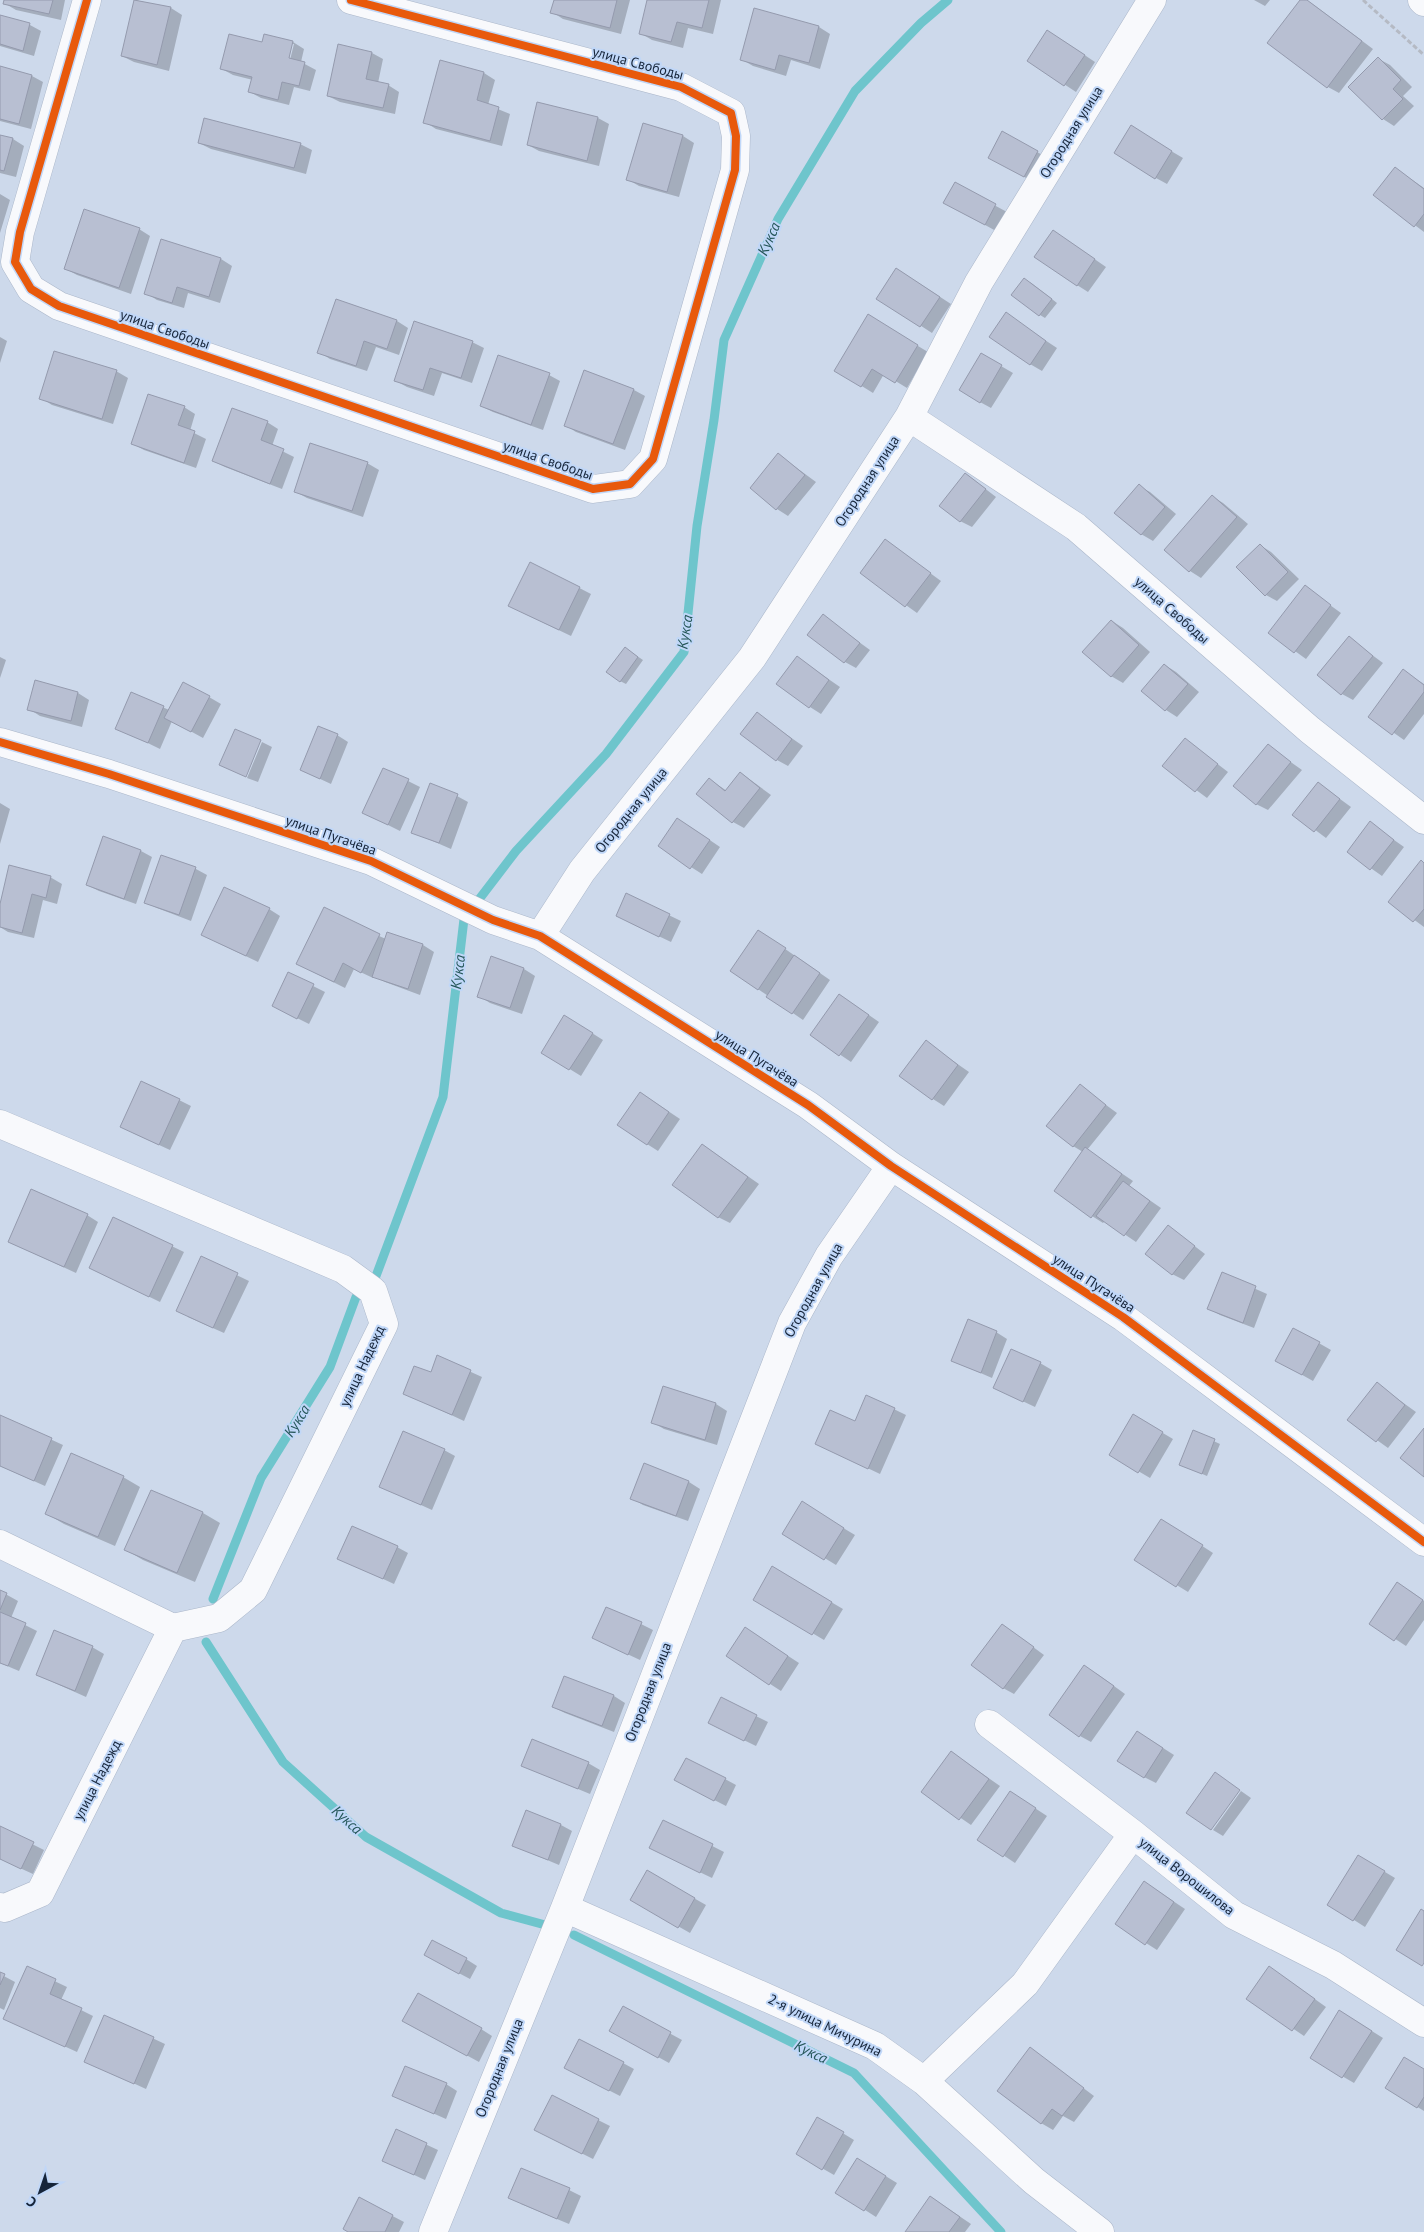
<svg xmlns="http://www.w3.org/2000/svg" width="1424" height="2232" viewBox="0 0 1424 2232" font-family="'PT Sans',sans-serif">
  <rect width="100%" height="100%" fill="#cdd9eb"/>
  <path fill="#0003" fill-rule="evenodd" d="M5 0H65L61 20 16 10 4 3Z
    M135 0 171 8 182 15 169 71 134 62 122 56Z
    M555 0H630L621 34 563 19 552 12Z
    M648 0H721L713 34 688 28 683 48 652 40 640 33Z
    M1254 0H1270L1265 6Z
    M1302 0H1306L1314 5 1373 49 1339 93 1328 87Z
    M0 16 30 25 41 31 34 56 0 46Z
    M819 27 830 34 820 69 791 60 786 76 753 66 741 59Z
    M265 35 293 42 304 49 301 62 316 70 310 91 294 87 289 105 261 98 250 92 253 80 233 75 222 69 263 44ZM291 44H294L289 64 286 63Z
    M1059 38 1095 62 1076 92 1029 61Z
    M372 53 383 59 378 83 388 85 399 92 395 114 340 102 328 96Z
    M1379 59 1390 65 1412 87 1403 96 1414 106 1394 126 1383 119Z
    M0 67 32 76 43 82 31 129 0 121Z
    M484 73 495 80 488 105 510 114 502 146 436 129 425 122Z
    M598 118 609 124 599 166 539 151 528 145Z
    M643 125 683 136 694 143 679 197 639 186 627 179Z
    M1002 133 1048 158 1035 183 989 157Z
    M1142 134 1183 158 1167 184 1156 178Z
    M0 136 13 139 24 146 16 177 0 173Z
    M199 143 300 144 312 150 306 174 211 149Z
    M1396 169 1424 188V232L1375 195Z
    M955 184 1007 212 996 231 956 209Z
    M0 194 10 200 0 233Z
    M139 229 150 236 131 294 77 275 66 269Z
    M1064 238 1106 267 1088 292 1077 285Z
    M221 259 232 266 220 303 188 293 184 308 157 300 146 293Z
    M897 269 951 304 932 333 878 298Z
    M1030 282 1057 303 1045 318 1040 315Z
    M337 301 397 321 408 328 399 355 376 347 367 371 330 359 319 352Z
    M868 316 928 352 907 388 884 374 873 393 836 370Z
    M1016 321 1057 348 1042 371 1030 364Z
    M0 337 7 341 0 363Z
    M472 342 484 348 472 383 442 373 434 396 407 387 396 381Z
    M982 355 1013 373 991 408 980 402Z
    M116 371 128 378 113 424 52 405 41 398Z
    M585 371 634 390 645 396 625 450 576 432 565 425Z
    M549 375 560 381 543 430 493 412 481 406Z
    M184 407 195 414 190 431 206 439 196 468 144 450 133 444Z
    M267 422 278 429 272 446 294 457 282 489 225 467 213 461Z
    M779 455 816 482 788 516 777 509 752 488Z
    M367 463 379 470 363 517 307 498 296 492Z
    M966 474 996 497 972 527 960 521Z
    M1139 486 1150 492 1176 514 1153 541 1141 534 1116 512Z
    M1212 496 1223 503 1248 524 1201 578 1190 571Z
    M886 541 941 581 917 613 861 573Z
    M1260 545 1271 552 1299 579 1277 601 1266 595Z
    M531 563 591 594 571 636 521 612Z
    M1305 587 1341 613 1306 659 1270 633Z
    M823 616 870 650 856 668 845 662Z
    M1112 621 1123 628 1150 652 1123 683 1111 676Z
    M1349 638 1383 663 1353 700 1342 694Z
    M625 648 643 660 626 684 620 681Z
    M0 657 6 660 0 678Z
    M808 665 840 687 821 714 810 707Z
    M1165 665 1176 672 1199 692 1177 717 1166 710Z
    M1403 671 1424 684V714L1404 740 1370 716Z
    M36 682 78 693 89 700 82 727 40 716 29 709Z
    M131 693 169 710 209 697 221 704 203 738 172 721 160 749 117 728Z
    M757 714 803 746 788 766 777 760Z
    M337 735 348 742 331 784 301 770Z
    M1185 739 1228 772 1207 798 1164 766Z
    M262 742 272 747 258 782 247 778Z
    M1268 746 1302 770 1268 810 1256 804Z
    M384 769 420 787 400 831 364 813Z
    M741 773 771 795 744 828 733 822 709 779 727 791Z
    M1318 783 1351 807 1326 838 1294 814Z
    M457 796 468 802 451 849 412 832Z
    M0 803 10 809 0 844Z
    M1370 823 1404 847 1382 876 1348 852Z
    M689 826 720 847 702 874 691 867Z
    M104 838 141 851 152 857 136 904 99 891 87 885Z
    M162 856 196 869 207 875 191 921 157 908 145 902Z
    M1424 863V927L1390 902Z
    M50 877 62 884 57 904 43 900 34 938 8 932 0 927V909Z
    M627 895 681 921 671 942 629 922Z
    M269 909 280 916 258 962 214 941Z
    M759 931 830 980 803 1020 758 989Z
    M388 933 423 945 434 952 420 995 385 982 374 976 373 978 354 969 345 988 309 970 379 936 386 939Z
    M492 958 524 969 535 976 522 1014 490 1003 479 996Z
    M289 974 325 992 309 1024 285 1012Z
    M840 995 879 1022 851 1062 811 1035Z
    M576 1023 603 1040 581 1076 542 1052Z
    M926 1042 969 1072 944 1106 933 1099Z
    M1080 1086 1117 1113 1087 1150 1133 1181 1129 1186 1161 1208 1136 1242 1105 1221 1103 1223 1092 1216 1083 1152 1073 1146Z
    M641 1093 680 1119 658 1151 647 1144Z
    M179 1100 191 1106 170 1150 133 1133Z
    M703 1145 759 1184 730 1223 718 1217Z
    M87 1215 98 1222 76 1273 9 1242Z
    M113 1218 184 1252 160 1302 90 1268Z
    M1168 1226 1205 1254 1184 1280 1172 1274Z
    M201 1258 249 1281 224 1333 188 1317Z
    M1222 1274 1267 1294 1254 1328 1220 1315 1209 1309Z
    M1294 1329 1331 1350 1313 1381 1288 1367Z
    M996 1332 1007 1339 992 1378 953 1361Z
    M438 1357 482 1377 464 1421 404 1393 431 1374Z
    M1040 1363 1052 1370 1035 1407 995 1388Z
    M1377 1384 1416 1412 1388 1448 1349 1420Z
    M663 1388 716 1404 727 1411 717 1445 664 1429 652 1422Z
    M867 1396 906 1415 880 1474 817 1444 855 1422Z
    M0 1416 63 1445 45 1486 0 1466Z
    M1134 1416 1173 1439 1150 1478 1111 1455Z
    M1194 1432 1220 1444 1207 1476 1186 1467Z
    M444 1450 455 1456 432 1510 381 1487Z
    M644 1465 689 1482 700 1489 688 1521 643 1505 632 1498Z
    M123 1477 140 1487 115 1546 64 1524 47 1514Z
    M151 1491 203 1513 220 1523 195 1582 143 1560 126 1550Z
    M813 1510 855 1535 836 1565 784 1533Z
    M1173 1527 1213 1553 1188 1592 1136 1560Z
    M397 1547 408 1553 394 1584 338 1558Z
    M773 1568 843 1609 824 1640 755 1599Z
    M1409 1590 1424 1601V1620L1406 1646 1371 1623Z
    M0 1591 18 1601 11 1618 37 1631 19 1671 0 1663Z
    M641 1624 653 1630 640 1660 593 1638Z
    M1003 1625 1044 1655 1014 1694 1003 1688Z
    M756 1635 799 1663 781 1691 727 1656Z
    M92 1647 104 1654 86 1697 37 1675Z
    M1096 1673 1125 1694 1091 1742 1080 1736Z
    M614 1696 625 1703 614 1732 565 1713 553 1707Z
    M721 1699 768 1722 756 1746 721 1729Z
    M1149 1739 1174 1755 1156 1783 1144 1777Z
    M951 1752 1000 1786 971 1825 923 1792Z
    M588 1763 600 1770 590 1794 523 1766Z
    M725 1779 736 1785 726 1806 687 1786Z
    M1241 1791 1251 1798 1223 1836 1213 1830Z
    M1021 1799 1047 1816 1015 1863 979 1839Z
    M663 1821 724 1852 712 1878 662 1854Z
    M561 1825 572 1831 559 1865 514 1846Z
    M0 1828 44 1850 33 1874 0 1859Z
    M1370 1863 1395 1878 1365 1927 1329 1904Z
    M648 1872 706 1905 690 1933 632 1900Z
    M1155 1889 1185 1909 1157 1950 1116 1924Z
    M466 1959 477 1966 470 1979 436 1961Z
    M27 1968 67 1987 61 2000 93 2016 77 2052 5 2019Z
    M0 1974 15 1982 4 2010 0 2008Z
    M1281 1975 1326 2007 1304 2036 1248 1998Z
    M623 2008 682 2040 669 2063 622 2037Z
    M105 2016 165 2044 146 2089 85 2061Z
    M1351 2018 1383 2038 1354 2083 1311 2058Z
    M415 2027 481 2029 492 2036 479 2062Z
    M1031 2049 1094 2096 1074 2122 1063 2116 1053 2130 1041 2123Z
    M623 2063 634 2069 620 2096 577 2074Z
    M1424 2070V2111L1387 2088Z
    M446 2084 457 2091 446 2119 394 2096Z
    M552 2097 610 2126 593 2159 547 2136Z
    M818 2118 854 2140 834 2175 797 2154Z
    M397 2131 438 2150 425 2180 384 2161Z
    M869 2166 897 2183 876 2217 837 2192Z
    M569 2190 581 2196 569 2224 521 2204Z
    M931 2197 971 2224 965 2232H906Z
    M360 2199 404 2222 399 2232H350Z"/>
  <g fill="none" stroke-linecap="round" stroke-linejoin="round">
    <path stroke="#6ec5cc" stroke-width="9" d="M376 1276 443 1097 464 919 516 851 606 754 684 652 697 526 714 420 724 340 778 219 855 91 921 23 948 0
      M213 1599 261 1478 330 1367 356 1297
      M206 1642 283 1762 366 1837 501 1913 549 1926
      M574 1935 854 2073 1001 2232"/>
  </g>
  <path fill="#b8bfd2" stroke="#949aad" d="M4 0H53L49 14 3 4Z
    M134 0 171 7 157 65 121 56Z
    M554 0H617L610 28 550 13Z
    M647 0H709L702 28 677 22 671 42 639 34Z
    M1300 0H1307L1362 41 1327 88 1267 43Z
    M754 8 819 26 809 63 779 55 775 70 740 60Z
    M0 15 30 23 23 51 0 44Z
    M1047 30 1085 55 1064 86 1027 61Z
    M229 34 262 42 264 34 293 41 289 58 305 62 299 86 282 82 278 100 248 92 252 77 220 69Z
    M338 44 372 52 366 79 389 84 383 108 327 96Z
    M1378 57 1401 80 1393 89 1403 99 1382 120 1348 87Z
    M440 60 484 72 477 100 499 107 490 141 423 123Z
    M0 66 32 75 19 124 0 119Z
    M537 102 598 117 587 161 527 145Z
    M204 118 301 143 294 168 198 143Z
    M643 123 683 135 667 192 626 180Z
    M1131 125 1172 151 1155 179 1114 153Z
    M1002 131 1038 151 1024 177 988 158Z
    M0 135 13 138 4 171 0 170Z
    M1395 167 1424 189V214L1414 227 1373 195Z
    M955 182 996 204 985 225 943 203Z
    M84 209 140 228 119 288 64 269Z
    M1053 230 1095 259 1077 286 1034 257Z
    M161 239 221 258 209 297 177 287 172 303 144 294Z
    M896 268 940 297 920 327 876 299Z
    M1024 278 1052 299 1039 316 1011 295Z
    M336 299 397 320 387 349 364 341 356 366 317 353Z
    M1006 312 1046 341 1030 365 989 337Z
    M868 314 918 345 895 383 872 369 861 387 834 371Z
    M414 321 473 341 461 378 430 368 423 390 394 381Z
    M54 351 117 370 102 419 39 399Z
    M981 353 1002 365 980 403 959 390Z
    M498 355 550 373 531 425 480 406Z
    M584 370 634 389 613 444 564 426Z
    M148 394 185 406 178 425 195 431 184 463 131 444Z
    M232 408 268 421 261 440 284 449 270 484 212 461Z
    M310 443 368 462 352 511 294 492Z
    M778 453 805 475 776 510 750 488Z
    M965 473 986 489 960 522 939 506Z
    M1139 484 1165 507 1141 535 1114 513Z
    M1212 495 1237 517 1189 572 1164 550Z
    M885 539 931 573 905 607 860 573Z
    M1260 544 1288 572 1265 596 1236 567Z
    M530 562 580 587 559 630 508 606Z
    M1305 585 1331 605 1294 653 1268 633Z
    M823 614 860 643 844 663 807 635Z
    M1111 620 1139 645 1111 677 1082 652Z
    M1349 636 1373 656 1341 695 1317 675Z
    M625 647 638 657 620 682 606 672Z
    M797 656 829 680 809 708 776 684Z
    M1164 664 1188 684 1165 711 1141 691Z
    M1403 669 1424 685V692L1392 735 1368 717Z
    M35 680 78 692 71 721 27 710Z
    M183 682 210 696 191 732 164 718Z
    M131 692 164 706 148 743 115 729Z
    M757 712 792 739 776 761 740 734Z
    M318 726 338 734 320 779 300 770Z
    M235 729 261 740 246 777 219 765Z
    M1185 738 1218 764 1195 792 1162 766Z
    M1268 744 1291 762 1256 805 1233 786Z
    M383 768 409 779 388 825 362 813Z
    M740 772 760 788 732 823 696 794 709 778 725 791Z
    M1318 782 1340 799 1314 832 1292 815Z
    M430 783 458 794 439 843 411 833Z
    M677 818 710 840 690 869 658 846Z
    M1370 821 1394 840 1370 870 1347 852Z
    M103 836 141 850 124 899 86 885Z
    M161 855 196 867 179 915 144 903Z
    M1421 860 1424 863V909L1413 922 1388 902Z
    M9 865 51 876 46 898 32 894 22 933 0 927V904Z
    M224 887 270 908 246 956 201 935Z
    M626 893 670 914 659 937 616 916Z
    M324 907 380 934 361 973 343 963 334 982 296 964Z
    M758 930 786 948 758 990 730 971Z
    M387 932 423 944 408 989 372 977Z
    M794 955 820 973 792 1014 766 997Z
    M491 956 524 968 510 1008 477 997Z
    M288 972 314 984 297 1019 272 1006Z
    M839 994 869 1015 839 1056 810 1035Z
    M564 1015 593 1033 569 1070 541 1053Z
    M926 1040 958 1065 932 1100 899 1076Z
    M141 1081 180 1099 159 1145 120 1127Z
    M1080 1084 1106 1105 1073 1147 1046 1126Z
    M640 1092 669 1112 647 1145 617 1125Z
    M702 1144 748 1177 718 1218 672 1185Z
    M1085 1147 1122 1174 1091 1218 1054 1191Z
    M1123 1181 1150 1201 1124 1236 1096 1216Z
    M31 1189 88 1214 64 1267 8 1242Z
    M113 1217 173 1245 149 1297 89 1268Z
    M1168 1225 1195 1246 1172 1275 1145 1254Z
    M201 1256 238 1273 213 1328 176 1311Z
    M1222 1272 1256 1286 1243 1323 1207 1309Z
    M968 1319 997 1331 981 1373 951 1361Z
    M1293 1328 1320 1342 1302 1375 1275 1361Z
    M1011 1349 1041 1362 1023 1402 993 1388Z
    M437 1355 471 1370 452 1415 403 1394 414 1366 431 1372Z
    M1377 1382 1405 1405 1376 1442 1347 1420Z
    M663 1386 716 1403 705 1440 651 1423Z
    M866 1395 895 1408 868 1469 815 1444 830 1410 855 1421Z
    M1133 1414 1163 1432 1138 1473 1109 1455Z
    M0 1415 52 1438 34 1481 0 1466Z
    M1424 1428V1477L1400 1458Z
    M1193 1430 1215 1439 1202 1474 1179 1465Z
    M403 1431 445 1449 421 1505 379 1487Z
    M71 1453 124 1476 98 1537 45 1514Z
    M644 1463 689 1481 676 1516 630 1499Z
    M151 1490 203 1512 177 1573 124 1550Z
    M802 1501 844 1528 824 1560 782 1534Z
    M1161 1519 1203 1545 1176 1587 1134 1560Z
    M352 1526 398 1546 383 1579 337 1559Z
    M772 1566 832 1602 812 1635 753 1600Z
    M1397 1582 1423 1600 1394 1641 1369 1624Z
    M0 1590 7 1593 0 1610Z
    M606 1607 642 1622 628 1655 592 1638Z
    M0 1612 26 1623 8 1666 0 1663Z
    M1002 1624 1034 1647 1003 1689 971 1665Z
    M745 1627 788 1656 769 1685 726 1656Z
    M54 1630 93 1646 75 1691 36 1675Z
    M1084 1665 1114 1686 1079 1737 1049 1715Z
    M564 1676 614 1695 602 1726 552 1707Z
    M721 1697 757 1715 744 1741 708 1723Z
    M1137 1731 1163 1748 1144 1778 1117 1761Z
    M532 1739 589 1762 578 1789 521 1766Z
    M951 1751 989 1779 959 1820 921 1792Z
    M686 1758 726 1778 714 1801 674 1780Z
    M1215 1772 1240 1790 1211 1830 1186 1813Z
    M1010 1791 1036 1808 1003 1857 977 1840Z
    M526 1810 561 1824 548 1860 512 1846Z
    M663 1820 713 1844 700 1873 649 1848Z
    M0 1826 34 1842 21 1869 0 1859Z
    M1358 1855 1385 1871 1353 1921 1327 1905Z
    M647 1870 695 1898 678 1928 630 1900Z
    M1144 1881 1174 1902 1145 1945 1115 1924Z
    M1421 1909 1424 1911V1963L1422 1966 1396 1950Z
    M432 1940 467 1958 459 1974 424 1955Z
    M27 1966 56 1979 50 1994 82 2008 65 2047 3 2019Z
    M1269 1966 1315 1999 1292 2031 1246 1999Z
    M0 1972 5 1974 0 1985Z
    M418 1993 482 2028 467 2056 402 2021Z
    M623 2006 671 2032 658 2058 609 2031Z
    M1339 2010 1372 2031 1342 2078 1310 2058Z
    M104 2015 154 2037 134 2084 84 2062Z
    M579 2039 624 2062 609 2091 564 2068Z
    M1030 2047 1084 2088 1062 2116 1052 2109 1041 2124 997 2091Z
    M1404 2057 1424 2069V2097L1417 2108 1385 2088Z
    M405 2066 447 2083 434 2114 392 2096Z
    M552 2095 599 2119 582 2154 534 2130Z
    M817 2117 844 2132 822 2170 796 2154Z
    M396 2129 427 2143 414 2175 382 2161Z
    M857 2158 886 2176 864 2211 835 2193Z
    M521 2168 570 2188 557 2219 508 2198Z
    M930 2196 960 2217 949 2232H905Z
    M359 2197 393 2215 385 2232H348L343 2229Z"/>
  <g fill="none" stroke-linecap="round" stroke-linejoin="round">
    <g stroke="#abb7ca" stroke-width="29">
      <path id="minor" d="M87 0 20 232 15 262 31 289 59 306 593 489 630 484 653 459 735 170 736 136 731 113 681 87 351 0
        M1422 0 1424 2
        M909 417 1076 527 1310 730 1424 820
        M0 742 109 774 371 861 493 920 540 936 808 1105 891 1166 1123 1317 1424 1542
        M540 936 582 871 752 658 909 417 979 282 1152 0
        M0 1124 343 1269 373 1291 384 1324 253 1590 219 1618 173 1628 40 1893 5 1908 0 1907
        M0 1544 173 1628
        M989 1724 1133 1834 1234 1915 1333 1965 1424 2023
        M565 1908 875 2046 924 2081 1034 2181 1100 2232
        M924 2081 1025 1984 1133 1834
        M433 2232 565 1908 792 1323 829 1256 891 1166"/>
    </g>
    <path stroke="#b5bac4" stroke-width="3" stroke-dasharray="5 2.5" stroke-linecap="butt" d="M1363 0 1424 55"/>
    <use href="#minor" stroke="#f8f9fc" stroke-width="28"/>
    <g stroke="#c0d7f8" stroke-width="11">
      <path id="cycleway" d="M87 0 20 232 15 262 31 289 59 306 593 489 630 484 653 459 735 170 736 136 731 113 681 87 351 0
        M0 742 109 774 371 861 493 920 540 936 808 1105 891 1166 1123 1317 1424 1542"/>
    </g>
    <use href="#cycleway" stroke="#e8590c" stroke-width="8"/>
  </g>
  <g text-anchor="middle" stroke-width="4" stroke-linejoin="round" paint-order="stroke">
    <g font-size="14" fill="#16253a" stroke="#c0d7f8">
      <text transform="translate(638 63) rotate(15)" y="5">улица Свободы</text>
      <text transform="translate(1071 132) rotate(-58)" y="5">Огородная улица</text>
      <text transform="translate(165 329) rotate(19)" y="5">улица Свободы</text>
      <text transform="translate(548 460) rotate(19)" y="5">улица Свободы</text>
      <text transform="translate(867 481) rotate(-57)" y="5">Огородная улица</text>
      <text transform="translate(1172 610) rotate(41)" y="5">улица Свободы</text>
      <text transform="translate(631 810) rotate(-51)" y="5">Огородная улица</text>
      <text transform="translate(331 835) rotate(19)" y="5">улица Пугачёва</text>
      <text transform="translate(757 1058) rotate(32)" y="5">улица Пугачёва</text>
      <text transform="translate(1094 1283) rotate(33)" y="5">улица Пугачёва</text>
      <text transform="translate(813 1290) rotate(-61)" y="5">Огородная улица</text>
      <text transform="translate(362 1366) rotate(-65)" y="5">улица Надежд</text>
      <text transform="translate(648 1692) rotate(-69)" y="5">Огородная улица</text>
      <text transform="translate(97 1780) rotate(-63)" y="5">улица Надежд</text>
      <text transform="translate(1187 1876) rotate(38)" y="5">улица Ворошилова</text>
      <text transform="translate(825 2025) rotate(26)" y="5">2-я улица Мичурина</text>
      <text transform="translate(499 2068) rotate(-68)" y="5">Огородная улица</text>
    </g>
    <g font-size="15" font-style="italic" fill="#245658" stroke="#c0d7f8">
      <text transform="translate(769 239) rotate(-66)" y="5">Кукса</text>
      <text transform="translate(685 632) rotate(-81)" y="5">Кукса</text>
      <text transform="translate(458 972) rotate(-83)" y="5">Кукса</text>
      <text transform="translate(297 1421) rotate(-58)" y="5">Кукса</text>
      <text transform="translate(347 1820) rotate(42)" y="5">Кукса</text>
      <text transform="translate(811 2052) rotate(26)" y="5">Кукса</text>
    </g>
  </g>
  <g transform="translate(40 2192) rotate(220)" stroke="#c0d7f8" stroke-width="4" paint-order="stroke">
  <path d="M0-4L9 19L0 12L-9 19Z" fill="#16253a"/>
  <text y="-8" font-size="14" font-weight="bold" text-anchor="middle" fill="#16253a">С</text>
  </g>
</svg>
